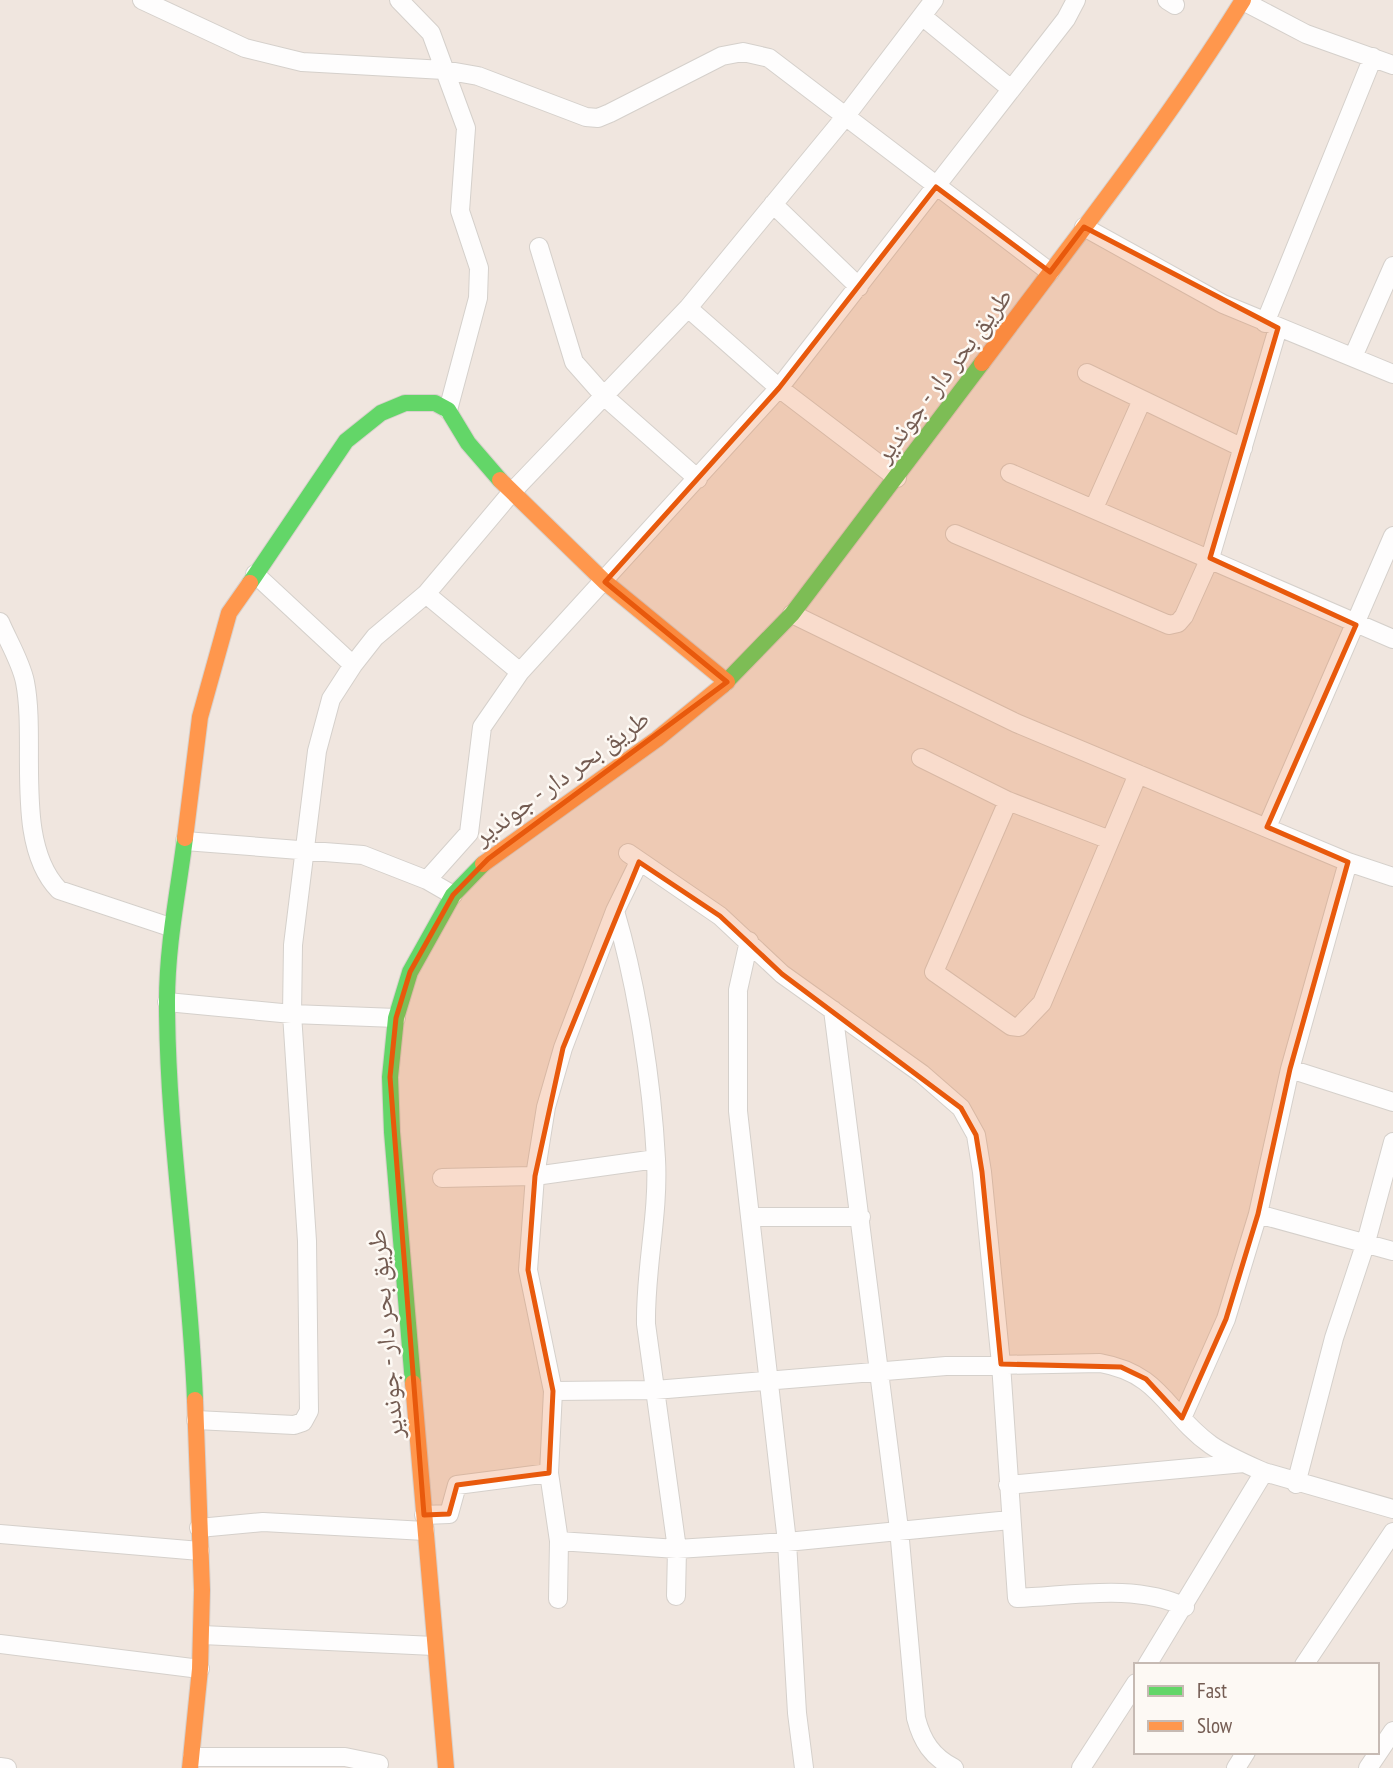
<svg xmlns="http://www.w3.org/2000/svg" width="1393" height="1768" viewBox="0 0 1393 1768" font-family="'PT Sans Narrow','Noto Naskh Arabic',sans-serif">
  <rect width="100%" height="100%" fill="#f8f4f0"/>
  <path fill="#f0e6df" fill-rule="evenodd" d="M0 0H1393V1768H0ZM1136 1665H1377V1752H1136Z"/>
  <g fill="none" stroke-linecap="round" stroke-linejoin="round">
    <g stroke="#d5d0cb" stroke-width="20">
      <path id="street" d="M142 0 245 48 302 62 444 70 478 76 586 117 598 118 610 113 722 56 743 52 769 58 1050 272
        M399 0 431 33 466 128 460 211 479 268 478 298 448 410
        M1167 0 1175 5
        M1243 1 1306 34 1393 65
        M922 16 1011 89
        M773 204 859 287
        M1084 227 1223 304 1393 374
        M539 247 574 362 605 397 698 479
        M688 308 779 388 897 478
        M1265 323 1373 57
        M1353 357 1393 266
        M1087 373 1243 448
        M1010 473 1393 639
        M1094 508 1142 400
        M955 534 1169 625 1178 623 1184 616 1210 558 1278 328
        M255 574 353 665 375 637 426 594 511 493 688 308 845 117 934 0
        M426 594 520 672
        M792 614 1016 723 1348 862 1393 877
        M0 622C8 641 21 662 25 682 37 743 13 843 59 890L170 927
        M921 758 1008 801 1110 840
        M1008 801 934 972 1011 1026 1019 1027 1042 1003 1138 774
        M1267 827 1393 536
        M185 841 363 855 427 880
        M628 853 720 916 782 974 922 1074 961 1108 976 1135 982 1172 1001 1364 1017 1598C1071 1596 1135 1583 1185 1607
        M453 895 427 880 469 833 482 727 520 672 779 388 1066 19 1076 0
        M615 911C637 985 652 1082 656 1159 659 1215 645 1268 646 1324L677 1549 676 1596
        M749 941 738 990V1111L787 1542 797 1713 804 1768
        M167 1002 292 1014 396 1018
        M833 1010 899 1529 916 1718C922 1741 932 1757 954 1768
        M1290 1069 1393 1102
        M442 1178 535 1176 656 1159
        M1258 1214 1393 1251
        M751 1217H861
        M553 1391 655 1390 946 1366 1100 1363C1162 1374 1166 1413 1211 1445 1227 1456 1246 1464 1264 1472L1147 1665
        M1182 1418 1226 1319 1258 1214 1290 1069 1348 862
        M196 1420 294 1425 303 1422 309 1411 307 1241 292 1014 293 945 317 751 331 699 353 665
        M1264 1472 1393 1509
        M1296 1484 1334 1338 1366 1242 1393 1142
        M1008 1485 1244 1463
        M424 1515 449 1514 457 1485 549 1473
        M199 1528 263 1522 425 1531
        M0 1534 200 1551
        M559 1541 677 1549 787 1542 1010 1520
        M558 1599 559 1541 549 1473 553 1391 528 1270 535 1176 546 1107 563 1048 615 911 639 862
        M202 1635 434 1646
        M0 1644 200 1669
        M1304 1665 1393 1532
        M192 1757H345L379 1764
        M0 1767 7 1768
        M1081 1768 1136 1683
        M1236 1768 1246 1752
        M1368 1768 1393 1731"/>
    </g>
    <g stroke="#d8d1cc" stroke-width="18">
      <path id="fast" d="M250 583 346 441 381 413 405 403H435L448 410 468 443 500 480
        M723 685 792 614 982 363
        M185 838C178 893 167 945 167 1001 167 1135 190 1267 195 1400
        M413 1383 392 1132 390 1077 396 1018 410 972 453 895 483 864"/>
    </g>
    <g stroke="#d8d1cc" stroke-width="18">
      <path id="slow" d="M982 363C1071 244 1165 126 1243 0
        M500 480 605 582 727 682
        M185 838 200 717 229 613 250 583
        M483 864 657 739 723 685
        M413 1383 446 1768
        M190 1768 200 1669 202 1590 195 1400"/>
    </g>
    <use href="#street" stroke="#fefdfd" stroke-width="18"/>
    <use href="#fast" stroke="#63d668" stroke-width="16"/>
    <use href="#slow" stroke="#ff974d" stroke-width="16"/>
  </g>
  <path fill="#e8590c" fill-opacity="0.2" stroke="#e8590c" stroke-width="5" stroke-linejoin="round" d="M936 187 1050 272 1084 227 1278 328 1210 558 1356 625 1267 827 1348 862 1290 1069 1258 1214 1226 1319 1182 1418 1146 1379 1121 1367 1001 1364 982 1172 976 1135 961 1108 782 974 720 916 639 862 563 1048 535 1176 528 1270 553 1391 549 1473 457 1485 449 1514 424 1515 390 1077 396 1018 410 972 453 895 488 859 727 682 605 582 779 388Z"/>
  <g text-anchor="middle" stroke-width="5" stroke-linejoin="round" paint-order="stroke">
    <g font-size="26" fill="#745c52" stroke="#fdf9f4">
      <text transform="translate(943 375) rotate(-53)" y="9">طريق بحر دار - جوندير</text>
      <text transform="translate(561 777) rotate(-36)" y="9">طريق بحر دار - جوندير</text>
      <text transform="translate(385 1334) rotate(-95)" y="9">طريق بحر دار - جوندير</text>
    </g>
  </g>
  <rect x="1134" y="1663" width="245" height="91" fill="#fdf9f4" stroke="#c6bab3" stroke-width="2"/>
  <rect x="1148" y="1686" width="35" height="10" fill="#63d668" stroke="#c6bab3" stroke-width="2"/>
  <text x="1197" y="1698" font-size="21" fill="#745c52">Fast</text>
  <rect x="1148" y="1721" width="35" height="10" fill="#ff974d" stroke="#c6bab3" stroke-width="2"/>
  <text x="1197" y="1733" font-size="21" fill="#745c52">Slow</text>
</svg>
